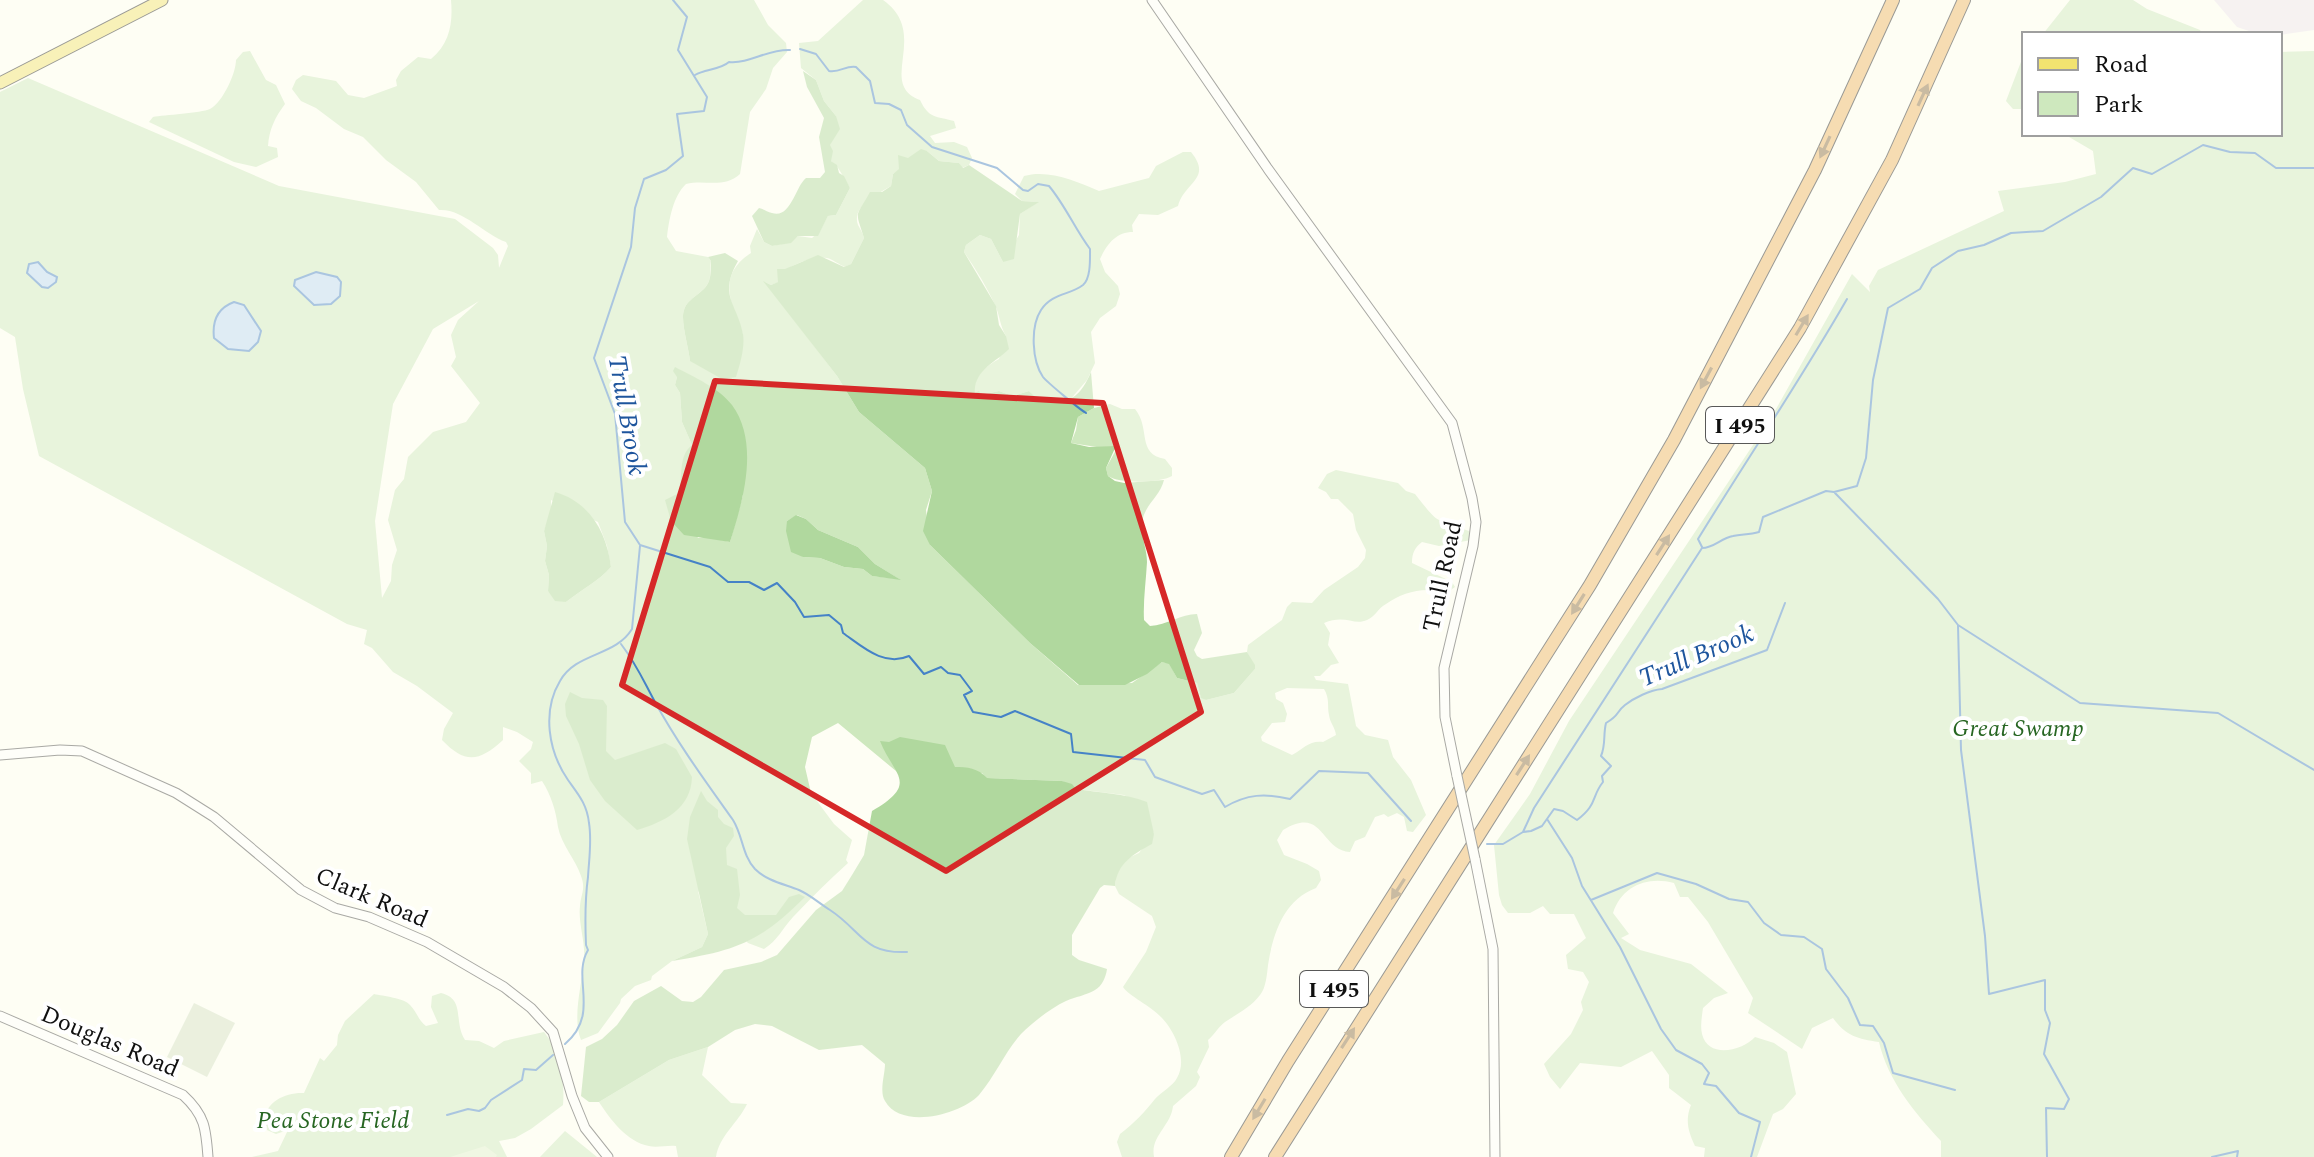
<svg xmlns="http://www.w3.org/2000/svg" width="2314" height="1157" viewBox="0 0 2314 1157" font-family="Spectral,serif">
  <rect width="100%" height="100%" fill="#fefef4"/>
  <path fill="#eee5ee" d="M2214 0H2314V30L2280 35 2258 34 2237 27Z"/>
  <path fill="#cee8be" fill-rule="evenodd" d="M451 0H754L768 25 786 43 787 52 773 68 766 89 750 112 740 174C724 189 704 179 686 184 673 196 669 220 667 237L676 251 708 257 711 261C710 267 711 275 709 281 704 294 688 297 684 310 680 320 689 349 690 361L743 334C730 302 717 275 751 253L750 246 757 229 764 242 772 246 791 242 798 236 812 238 820 231 828 216 836 215 850 188C844 179 839 166 831 161L830 145 836 116 824 101 816 80 801 68 799 43 818 41 863 0H883C931 34 876 84 920 100 929 119 936 116 954 121L956 128 930 136 935 143 954 142 967 147 972 158 969 165 962 168 959 163 939 161 927 151 900 162 899 170 893 174 891 186C878 194 851 206 858 225 860 229 863 233 864 238L851 264 845 267C840 265 832 259 827 258 812 256 781 266 779 282L771 285 765 282 837 376 859 412 925 468 932 491 926 510 930 545 1030 643 1078 685 1132 683 1162 662 1169 663 1177 678 1197 683 1201 697 1206 700 1234 693 1255 669 1247 652 1248 645 1282 620 1287 607 1292 602 1312 603 1324 590 1358 567 1365 558 1366 550 1356 530 1353 514 1338 499H1331L1326 492 1318 488 1327 474 1336 470 1398 483 1406 491 1415 494C1438 523 1433 519 1469 531L1471 540 1439 546 1422 542C1414 548 1412 554 1412 563L1452 582 1455 587 1446 593C1425 586 1403 592 1386 604 1378 608 1375 617 1367 620 1354 626 1345 614 1324 623L1330 633 1328 645 1339 663 1331 665 1320 676H1314L1316 680 1348 684 1356 726 1365 735 1388 740 1393 757 1411 780 1426 815 1413 832 1407 831 1404 817 1397 813 1388 817 1384 814 1375 817 1365 837 1355 841 1350 852C1320 850 1324 805 1283 830L1277 840 1284 855 1307 864 1319 871 1321 880 1316 888C1284 900 1273 933 1268 965 1267 974 1266 988 1260 995 1251 1007 1237 1014 1225 1022 1219 1026 1215 1034 1208 1040L1209 1047 1197 1072 1200 1077 1196 1086 1173 1106C1171 1126 1150 1136 1154 1157H1122L1117 1142 1120 1134C1133 1124 1145 1112 1155 1099 1161 1092 1173 1086 1177 1078 1188 1060 1175 1031 1161 1017 1151 1006 1129 996 1123 987L1146 952 1156 927 1152 916 1119 894 1115 886 1116 875 1126 859 1139 853 1154 834 1140 800 1131 799 1124 795 1076 789 1062 781 986 778 982 773 931 800 838 723 812 737 805 767 811 793 834 824 852 840 846 860 848 863C829 880 811 898 793 917 782 929 778 940 764 949L748 943 698 891 708 934 702 947 672 961 652 976 651 980 635 986 621 999 620 1003 598 1033 581 1040C572 1017 582 985 584 961 586 943 578 924 580 906 581 894 586 889 581 876 576 860 561 844 558 827 556 811 551 795 542 781L531 784V773L519 761 531 749 533 742 517 732 503 727V740C479 762 465 764 442 740L444 729 453 713 417 686 393 672 372 648 364 644 367 630 347 624 39 456 23 389 15 337 0 328V92L28 78 279 186 455 219 493 248 498 255 499 268 508 246 506 242C484 234 462 208 439 210L416 182 386 160 363 137 344 129 316 108 301 101 292 89 296 80 303 75 336 81 348 95 364 98 397 86 396 80 401 71 418 57 431 59C450 43 453 23 451 0ZM479 301 458 320 451 335 456 357 451 366 480 403 466 422 433 432 408 457 404 479 395 490 388 520 397 550 392 565 391 581 382 598 375 521 393 404 433 329ZM677 377 743 495 730 542 708 537 698 538 679 494 692 445 682 422 680 393 675 385ZM551 500 598 522 607 546 611 567C599 581 581 590 566 602L548 591 549 575 545 561 547 546 544 531 551 512ZM797 515 806 519 818 530 858 547 875 564 899 579 872 576 863 569 844 567 820 558 803 557 787 521ZM1287 688 1324 689C1330 699 1327 705 1329 715 1330 723 1335 727 1336 735L1323 742C1310 740 1303 749 1292 755L1262 741 1261 737 1272 723 1285 722 1287 714 1283 703 1276 699 1275 693Z
    M2070 0H2133L2147 9 2200 30 2202 34H2043Z
    M250 51 266 80 276 85 285 104C275 117 269 130 268 146L277 148 278 157 256 167 234 162 149 122 153 117C164 115 201 113 210 109 223 102 236 73 236 60L243 52Z
    M2314 51V1157H1941V1141C1915 1113 1888 1081 1879 1042 1858 1039 1846 1036 1833 1018L1812 1028 1802 1049 1748 1013 1753 998 1708 922 1688 897H1680L1674 883C1647 876 1622 886 1613 913L1629 934 1621 938 1640 950 1691 964 1728 993 1714 998 1703 1008C1702 1016 1700 1026 1702 1034 1708 1059 1742 1051 1755 1037L1774 1043 1787 1052 1796 1094 1783 1109 1773 1114 1757 1157H1704L1705 1148 1695 1146C1688 1131 1685 1120 1691 1105L1669 1088V1075L1652 1051 1621 1067 1580 1063 1560 1089 1550 1077 1544 1064 1571 1034 1583 1010 1581 1002 1589 982 1583 972 1568 969 1566 955 1586 938 1574 914H1550L1543 906 1530 913H1508L1502 905 1499 895 1494 845 1530 794 1569 721 1771 418 1852 274 1870 292 1869 286 1878 270 2004 211 1998 191 2065 182 2096 174 2093 151 2064 134H2280V52Z
    M2024 54V109H2013L2006 101Z
    M1183 152H1191C1213 179 1184 182 1178 206L1158 215 1139 214 1132 225 1133 232C1116 232 1107 244 1100 259L1105 272 1118 286 1120 294 1116 306 1100 318 1091 332 1095 363 1087 380 1069 401H1040L1029 391 1013 396 999 391 980 395 975 393C971 378 986 366 999 359L1006 336C1000 326 1000 316 995 305 987 287 975 268 964 252L966 245 980 235 991 239 1003 262 1019 235 1020 214 1038 202 1022 201 1015 194 1024 176C1048 169 1076 181 1099 191L1149 178 1156 166Z
    M1110 404 1122 409H1135C1151 428 1136 454 1165 459L1172 468V476C1160 483 1119 484 1108 476L1106 468 1116 450 1071 443 1076 430 1078 417 1094 408Z
    M441 993C466 999 453 1022 465 1040L479 1041 494 1048 504 1041 544 1032C560 1051 565 1080 563 1105L531 1129 515 1138 499 1141 507 1157H252L278 1151 288 1130 276 1134 267 1130C258 1105 283 1092 304 1093L320 1058 324 1061 337 1045 338 1035 345 1021 374 994C383 996 404 998 410 1005 417 1012 418 1020 426 1026L438 1023 431 1007 432 996Z
    M708 1047 702 1075 731 1103 747 1104C738 1123 719 1136 716 1157H678L676 1146C667 1145 657 1148 649 1146 627 1142 610 1119 599 1102L669 1060Z
    M565 1131 597 1157H540Z"/>
  <path fill="#b0d89e" d="M803 71 816 80 824 101 836 116 840 129 830 145 833 151 831 161 837 165 839 173 844 176 850 188 836 215 828 216 818 236H798L791 243 772 246 764 242 752 216 759 208C764 209 767 212 772 213 791 219 795 187 806 178H820L825 172 819 137 824 118 807 87Z
    M921 149 927 151 939 161 959 163 963 168 969 165 1022 201 1039 202 1020 214 1014 259 1003 262 991 239 980 235 966 245 964 252 996 306 999 325 1006 336 1009 349C996 362 973 371 975 393L979 391 981 395 999 391 1013 396 1029 391 1040 401C1069 403 1079 400 1091 372L1094 408 1078 417 1071 443 1089 447 1116 446 1106 468 1108 476 1115 481 1124 483 1164 480C1160 496 1147 503 1143 518 1139 533 1147 547 1147 562 1146 581 1143 601 1144 620L1150 626C1167 625 1181 614 1197 614L1202 633 1194 650 1197 656 1202 659 1247 652 1255 665V669L1234 693 1206 700 1201 698 1197 683 1177 678 1169 664 1162 662 1147 674 1125 685H1079L1030 643 930 545 923 531 932 491 925 468 859 412 837 376 763 281 771 285 778 282 777 269H785L818 255 844 267 851 264 864 238C855 209 855 219 870 192H882L891 186 893 174 899 169 898 155 908 158Z
    M725 253 738 261C718 296 737 303 743 334 745 348 740 364 736 377L722 379 690 361C689 349 680 320 684 310 688 297 704 294 709 281 711 275 711 267 711 261L708 257Z
    M675 367C694 377 719 388 732 405 760 443 743 501 730 542L684 535 671 521 665 500 679 493C683 476 678 456 692 445L682 422 680 393 675 385 677 377 673 371Z
    M555 492C590 502 607 533 611 567 599 581 581 590 566 602L555 601 548 591 549 575 545 561 547 546 544 531Z
    M796 515 806 519 818 530 858 547 875 564 901 580 872 576 863 569 844 567 820 558 803 557 791 552 786 531 787 521Z
    M570 692 582 698 603 700 607 706 606 751 615 760 665 743 676 749 692 777C691 809 664 822 637 830L605 801 590 780 579 744 566 716 565 704Z
    M900 737 945 745 955 767C967 767 978 768 987 778L1062 781 1072 784 1076 789C1100 793 1124 793 1147 802L1154 834 1152 844C1134 854 1117 863 1115 886L1104 885 1100 888 1072 935V955L1079 960 1107 969C1106 977 1102 986 1095 990 1087 995 1075 997 1066 1001 1051 1008 1033 1022 1021 1034 1005 1052 995 1076 979 1095 960 1115 901 1130 885 1101 879 1091 885 1075 885 1064L862 1045 819 1050 772 1026 755 1024 735 1030 708 1047 669 1060 599 1102H589L581 1096 586 1047 602 1039 617 1025 634 1001 661 986 682 1001 693 1002 701 997 724 970 761 962 777 955 816 910 842 891 852 875 864 855 872 811C920 783 894 776 880 741L889 742Z
    M701 791 707 801 718 810V817L724 824 733 828 734 836 726 848 727 865 737 869 740 895 737 908 745 915H776L789 897 799 894 805 897C759 943 735 951 672 961L702 947 708 934 687 839 690 817Z"/>
  <path fill="#d4e1c4" d="M194 1003 235 1023 207 1077 167 1057Z"/>
  <path fill="#e0f0cf" d="M485 1146 497 1155 496 1157H450Z"/>
  <path fill="#bad7f4" stroke="#4582c7" stroke-width="2" d="M38 262 47 272 57 277 56 282 48 288 42 287 27 273 29 264Z
    M316 272 337 277 341 282 340 296 331 304 314 305 294 286 295 280Z
    M234 302 244 305 261 331 258 342 249 351 228 349 214 338C212 321 218 308 234 302Z"/>
  <g fill="none" stroke-linecap="round" stroke-linejoin="round">
    <path stroke="#4582c7" stroke-width="2" d="M673 0 687 17 678 50 707 97 704 111 677 114 683 156 666 170 644 179 635 208 631 247 594 358 615 414 625 522 640 545 710 567 728 582H749L764 590 777 583 795 602 804 617 829 615 841 625 843 633C863 647 884 667 909 656L924 674 941 667 948 673 960 675 972 691 964 695 973 712 1001 717 1015 711 1071 734 1073 752 1145 760 1155 777 1202 794 1214 790 1225 807C1247 794 1265 793 1290 799L1319 771 1368 773 1411 821
      M800 49 816 54 829 71C840 73 846 65 856 67L870 81 875 103 889 104 901 110 907 125 932 147 997 168 1023 190 1028 191 1038 184 1049 186C1065 205 1075 229 1090 249 1090 259 1091 278 1083 285 1070 295 1052 293 1041 310 1030 327 1032 361 1043 377 1047 382 1079 409 1086 413
      M695 75C705 69 720 70 729 62 750 64 767 49 790 50
      M1835 493 1938 599 1958 625 2080 703 2218 713 2314 770
      M1702 547 1698 539C1747 459 1800 381 1847 299
      M1958 625 1961 750 1985 936 1989 994 2045 980V1010L2050 1023 2044 1054 2069 1099 2064 1109 2046 1108 2047 1157
      M621 644C637 665 643 680 655 702 678 744 706 782 733 820 743 836 742 855 755 869 767 881 784 884 799 890 809 894 820 904 830 910 862 931 863 954 907 952
      M1547 819 1572 858 1582 886 1620 947 1661 1029 1676 1050 1702 1064 1709 1073 1704 1084 1716 1086 1739 1113 1760 1122 1751 1157
      M1523 832 1534 808 1702 548C1714 548 1721 538 1733 536 1742 534 1749 535 1759 532L1763 517 1826 491 1834 492 1857 486 1866 458 1873 380 1888 308 1920 289 1932 268 1958 251 1984 245 2011 233 2043 231 2101 197 2133 168 2152 174 2203 145 2230 152 2255 153 2276 168H2314
      M1487 844H1503L1523 832 1531 831 1542 826 1554 809 1563 811 1577 820C1598 804 1591 797 1603 782L1602 776 1611 766 1601 756C1606 744 1603 735 1606 723 1620 715 1616 712 1625 705 1634 698 1650 690 1662 689L1767 650 1785 603
      M1591 900 1657 873 1696 884 1729 899 1748 902 1764 923 1781 935 1804 937 1822 949 1826 969 1848 998 1860 1025 1873 1026 1884 1043 1893 1073 1955 1090
      M565 1044C601 1013 571 979 588 950L586 945C585 922 585 899 588 877 589 859 592 841 589 823 587 804 578 794 568 780 548 751 542 711 560 681 576 652 615 657 632 629L640 546
      M447 1115 468 1109 479 1111 485 1108 491 1100 522 1080 524 1069 536 1070 553 1055
      M2212 1157 2238 1151 2237 1157"/>
    <g stroke="#434343" stroke-width="11">
      <path id="minor" d="M1152 0 1268 169 1452 423 1472 498 1476 522 1473 546 1444 668 1445 717 1457 776
        M0 755 60 750 82 751 176 793 214 817 301 890 335 908 369 917 427 942 504 987 531 1008 553 1032 572 1096 585 1128 608 1157
        M1475 859 1493 949 1495 1157
        M0 1016 183 1095C205 1115 206 1129 208 1157"/>
    </g>
    <g stroke="#212121" stroke-width="13">
      <path id="major" d="M0 83 162 0"/>
    </g>
    <g stroke="#212121" stroke-width="14">
      <path id="highway" d="M1231 1157 1288 1061 1590 585 1674 440 1815 170 1893 0
        M1275 1157 1800 328 1892 160 1964 0"/>
    </g>
    <use href="#minor" stroke="#fff" stroke-width="9"/>
    <use href="#major" stroke="#f2e370" stroke-width="11"/>
    <use href="#highway" stroke="#edb463" stroke-width="12"/>
    <g stroke="#434343" stroke-width="11" stroke-linecap="butt">
      <path id="minor-bridge" d="M1457 776 1475 859"/>
    </g>
    <use href="#minor-bridge" stroke="#fff" stroke-width="9"/>
  </g>
  <defs><path id="oneway-solid" d="M-6-.8H1V-3.2L6.5 0L1 3.2V.8H-6Z" transform="scale(2)"/></defs>
  <g fill="#8a6a3e">
    <use href="#oneway-solid" transform="translate(1923 95) rotate(-65)"/>
    <use href="#oneway-solid" transform="translate(1825 147) rotate(115)"/>
    <use href="#oneway-solid" transform="translate(1802 325) rotate(-59)"/>
    <use href="#oneway-solid" transform="translate(1706 378) rotate(118)"/>
    <use href="#oneway-solid" transform="translate(1663 545) rotate(-57)"/>
    <use href="#oneway-solid" transform="translate(1578 604) rotate(122)"/>
    <use href="#oneway-solid" transform="translate(1523 765) rotate(-57)"/>
    <use href="#oneway-solid" transform="translate(1398 889) rotate(123)"/>
    <use href="#oneway-solid" transform="translate(1348 1038) rotate(-57)"/>
    <use href="#oneway-solid" transform="translate(1259 1109) rotate(121)"/>
  </g>
  <path d="M0 0H2314V1157H0ZM715 381 1103 403 1201 712 946 871 622 685Z" fill="#fefef4" fill-opacity=".55" fill-rule="evenodd"/>
  <path fill="none" stroke="#d62828" stroke-width="6" stroke-linejoin="round" d="M715 381 1103 403 1201 712 946 871 622 685Z"/>
  <g text-anchor="middle" stroke-width="8" stroke-linejoin="round" paint-order="stroke">
    <g fill="#fff" stroke="#585858" stroke-width="2">
      <rect x="1706" y="407" width="68" height="36" rx="6"/>
      <rect x="1300" y="971" width="68" height="36" rx="6"/>
    </g>
    <g font-size="22" font-weight="bold" fill="#101010">
      <text x="1740" y="433">I 495</text>
      <text x="1334" y="997">I 495</text>
    </g>
    <g font-size="24" fill="#101010" stroke="#fff">
      <text transform="translate(1442 576) rotate(-78)" y="8">Trull Road</text>
      <text transform="translate(372 897) rotate(23)" y="8">Clark Road</text>
      <text transform="translate(110 1041) rotate(23)" y="8">Douglas Road</text>
    </g>
    <g font-size="24" font-style="italic" fill="#276622" stroke="#fff">
      <text x="2018" y="736">Great Swamp</text>
      <text x="333" y="1128">Pea Stone Field</text>
    </g>
    <g font-size="26" font-style="italic" fill="#1e559d" stroke="#fff">
      <text transform="translate(628 415) rotate(80)" y="9">Trull Brook</text>
      <text transform="translate(1696 655) rotate(-23)" y="9">Trull Brook</text>
    </g>
  </g>
  <rect x="2022" y="32" width="260" height="104" fill="#ffffff" stroke="#9f9f9f" stroke-width="2"/>
  <rect x="2038" y="58" width="40" height="12" fill="#f2e370" stroke="#9f9f9f" stroke-width="2"/>
  <text x="2094" y="72" font-size="24" fill="#101010">Road</text>
  <rect x="2038" y="92" width="40" height="24" fill="#cee8be" stroke="#9f9f9f" stroke-width="2"/>
  <text x="2094" y="112" font-size="24" fill="#101010">Park</text>
</svg>
